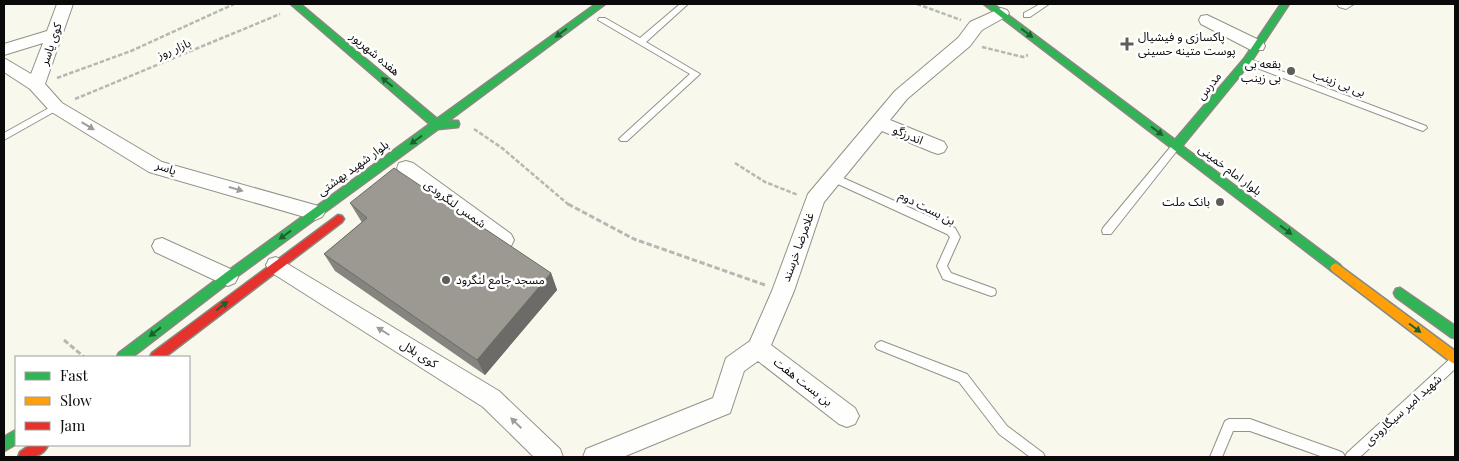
<svg xmlns="http://www.w3.org/2000/svg" width="1459" height="461" viewBox="0 0 1459 461" font-family="'Playfair Display','Noto Sans Arabic',serif">
  <rect width="100%" height="100%" fill="#f9f8ec"/>
  <g fill="none" stroke-linecap="round" stroke-linejoin="round">
    <g stroke="#92918c" stroke-width="2">
      <path id="lane" d="M680 4H688L646 42 700 74 627 141H621L619 139 621 137 690 74 598 20 599 18H605L640 38Z
        M1040 4H1049L1030 17H1024V13Z
        M1247 58 1426 126 1427 128 1423 131 1420 130 1244 63 1243 61Z
        M56 104 60 107 59 109 4 140V133Z
        M1176 143 1181 146 1179 148 1111 234H1103L1102 231 1103 228 1173 144Z
        M832 173 955 228 960 237 947 266 951 273 995 289 996 292 995 295 991 296 943 279 937 266 950 237 947 234 829 180 827 177 829 174Z
        M881 341 967 374 1007 426 1043 453 1045 457H1030L999 434 959 382 877 349 875 346 877 343Z
        M1455 357V369L1360 457H1323L1250 431H1233L1222 457H1210L1225 421 1229 419H1250L1339 451 1343 453 1345 457 1347 453 1451 358Z"/>
    </g>
    <g stroke="#92918c" stroke-width="2">
      <path id="street" d="M57 4H73L45 84 62 103 162 162 322 207 325 212 322 217 315 220 149 172 50 111 30 89 4 72V58L31 74 43 43 4 55V44L47 31Z
        M1337 4H1354L1346 9 1339 7Z
        M1001 8 1007 10 1009 13 1007 16 982 30 970 46 907 99 890 120 944 142 947 147 944 152 938 154 932 152 882 131 824 202 794 291 771 345 855 408 859 416 855 424 847 427 839 424 758 361 744 371 730 413 623 457H583L586 449 713 398 726 358 750 341 772 291 808 194 895 91 958 38 970 22Z
        M1207 15 1263 42 1265 46 1263 50H1251L1201 24 1199 20 1201 16Z
        M406 161 413 163 511 234 514 240 511 246 504 248 497 246 399 173 397 168 399 163Z
        M162 238 235 271 238 277 235 283 228 286 221 283 155 252 152 246 155 240Z
        M276 257 499 391 560 449 563 457H534L483 407 269 271 266 265 269 259Z"/>
    </g>
    <g stroke="#888882" stroke-width="3">
      <path id="fast" d="M291 4H300L437 119 596 4H605L448 121H458L459 124 458 127 438 129 232 280 132 357H117L119 353 224 274 430 124Z
        M984 4H993L1175 140 1244 59 1281 4H1289L1250 63 1182 146 1340 265 1342 268 1340 271H1332Z
        M1400 288 1455 326V338L1451 337 1396 297 1394 293 1396 289Z
        M16 430V444L4 451V437Z"/>
    </g>
    <g stroke="#888882" stroke-width="3">
      <path id="slow" d="M1336 263 1455 351V364L1451 362 1332 271 1330 268 1332 265Z"/>
    </g>
    <g stroke="#888882" stroke-width="3">
      <path id="jam" d="M338 215 342 216 344 219 342 222 165 357H150L152 353Z
        M30 445H48C42 458 31 457 18 457L20 452Z"/>
    </g>
    <path stroke="#b7b7b5" stroke-width="2.5" stroke-dasharray="4.5 2" stroke-linecap="butt" d="M917 4 961 20
      M982 47 1023 57 1028 55
      M57 78 131 51 234 4
      M75 99 280 14
      M474 129 502 148 569 205
      M735 163 765 182 798 195"/>
    <path stroke="#b7b7b5" stroke-width="3" stroke-dasharray="5.5 2.5" stroke-linecap="butt" d="M568 204 634 239 765 285
      M64 340 84 357"/>
    <use href="#lane" fill="#fefefc" fill-rule="evenodd"/>
    <use href="#street" fill="#fefefc" fill-rule="evenodd"/>
    <use href="#fast" fill="#30b455" fill-rule="evenodd"/>
    <use href="#slow" fill="#ff9f0a" fill-rule="evenodd"/>
    <use href="#jam" fill="#e5322d" fill-rule="evenodd"/>
  </g>
  <path fill="#86847e" d="M350 203 551 273 557 290 485 375 335 271 324 254 362 222 361 221Z"/>
  <path fill="#6d6b67" d="M551 273 557 290 485 375 477 360Z"/>
  <path fill="#9c9993" stroke="#6d6b67" d="M394 168 551 273 477 360 324 254 367 218 350 203Z"/>
  <defs><path id="oneway-solid" d="M-6-.8H1V-3.2L6.5 0L1 3.2V.8H-6Z" transform="scale(1.25)"/></defs>
  <g fill="#1d5f30">
    <use href="#oneway-solid" transform="translate(561 33) rotate(143)"/>
    <use href="#oneway-solid" transform="translate(1027 33) rotate(37)"/>
    <use href="#oneway-solid" transform="translate(387 82) rotate(-140)"/>
    <use href="#oneway-solid" transform="translate(1157 131) rotate(37)"/>
    <use href="#oneway-solid" transform="translate(416 140) rotate(144)"/>
    <use href="#oneway-solid" transform="translate(1286 230) rotate(37)"/>
    <use href="#oneway-solid" transform="translate(285 235) rotate(144)"/>
    <use href="#oneway-solid" transform="translate(222 306) rotate(-37)"/>
    <use href="#oneway-solid" transform="translate(1415 328) rotate(37)"/>
    <use href="#oneway-solid" transform="translate(155 332) rotate(142)"/>
  </g>
  <g fill="#9c9c9b">
    <use href="#oneway-solid" transform="translate(88 126) rotate(31)"/>
    <use href="#oneway-solid" transform="translate(236 189) rotate(16)"/>
    <use href="#oneway-solid" transform="translate(383 331) rotate(-148)"/>
    <use href="#oneway-solid" transform="translate(516 423) rotate(-136)"/>
  </g>
  <g fill="#5e5d59" stroke="#fff" stroke-width="2">
    <path d="M1124.5 36.5h5v5h5v5h-5v5h-5v-5h-5v-5h5z"/>
    <circle cx="1291" cy="71" r="5"/>
    <circle cx="1220" cy="202" r="5"/>
    <circle cx="446" cy="280" r="5"/>
  </g>
  <g text-anchor="middle" stroke-width="5" stroke-linejoin="round" paint-order="stroke">
    <g font-size="12" fill="#0a0a0a" stroke="#fff" text-anchor="start">
      <text x="1138" y="41">پاکسازی و فیشیال<tspan x="1138" dy="14">پوست متینه حسینی</tspan></text>
      <text x="1281" y="68" text-anchor="end">بقعه بی<tspan x="1281" dy="14">بی زینب</tspan></text>
      <text x="1210" y="206" text-anchor="end">بانک ملت</text>
      <text x="456" y="284">مسجد جامع لنگرود</text>
    </g>
    <g font-size="12" fill="#0a0a0a" stroke="#fff">
      <text transform="translate(51 44) rotate(-71)" y="4">کوی یاسر</text>
      <text transform="translate(174 49) rotate(-23)" y="4">بازار روز</text>
      <text transform="translate(375 54) rotate(40)" y="4">هفده شهریور</text>
      <text transform="translate(1339 83) rotate(21)" y="4">بی بی زینب</text>
      <text transform="translate(1209 86) rotate(-51)" y="4">مدرس</text>
      <text transform="translate(908 135) rotate(23)" y="4">اندرزگو</text>
      <text transform="translate(166 168) rotate(19)" y="4">یاسر</text>
      <text transform="translate(353 168) rotate(-36)" y="4">بلوار شهید بهشتی</text>
      <text transform="translate(1230 170) rotate(37)" y="4">بلوار امام خمینی</text>
      <text transform="translate(455 204) rotate(36)" y="4">شمس لنگرودی</text>
      <text transform="translate(927 208) rotate(27)" y="4">بن بست دوم</text>
      <text transform="translate(798 247) rotate(-70)" y="4">غلامرضا خرسند</text>
      <text transform="translate(419 354) rotate(32)" y="4">کوی بلال</text>
      <text transform="translate(803 382) rotate(38)" y="4">بن بست هفت</text>
      <text transform="translate(1403 410) rotate(-42)" y="4">شهید امیر سیگارودی</text>
    </g>
  </g>
  <rect width="1459" height="461" fill="none" stroke="#0a0a0a" stroke-width="10"/>
  <rect x="15" y="356" width="175" height="90" fill="#ffffff" stroke="#9d9d9d"/>
  <rect x="25" y="372" width="25" height="8" fill="#30b455" stroke="#9d9d9d"/>
  <text x="60" y="381" font-size="15" fill="#0a0a0a">Fast</text>
  <rect x="25" y="397" width="25" height="8" fill="#ff9f0a" stroke="#9d9d9d"/>
  <text x="60" y="406" font-size="15" fill="#0a0a0a">Slow</text>
  <rect x="25" y="422" width="25" height="8" fill="#e5322d" stroke="#9d9d9d"/>
  <text x="60" y="431" font-size="15" fill="#0a0a0a">Jam</text>
</svg>
